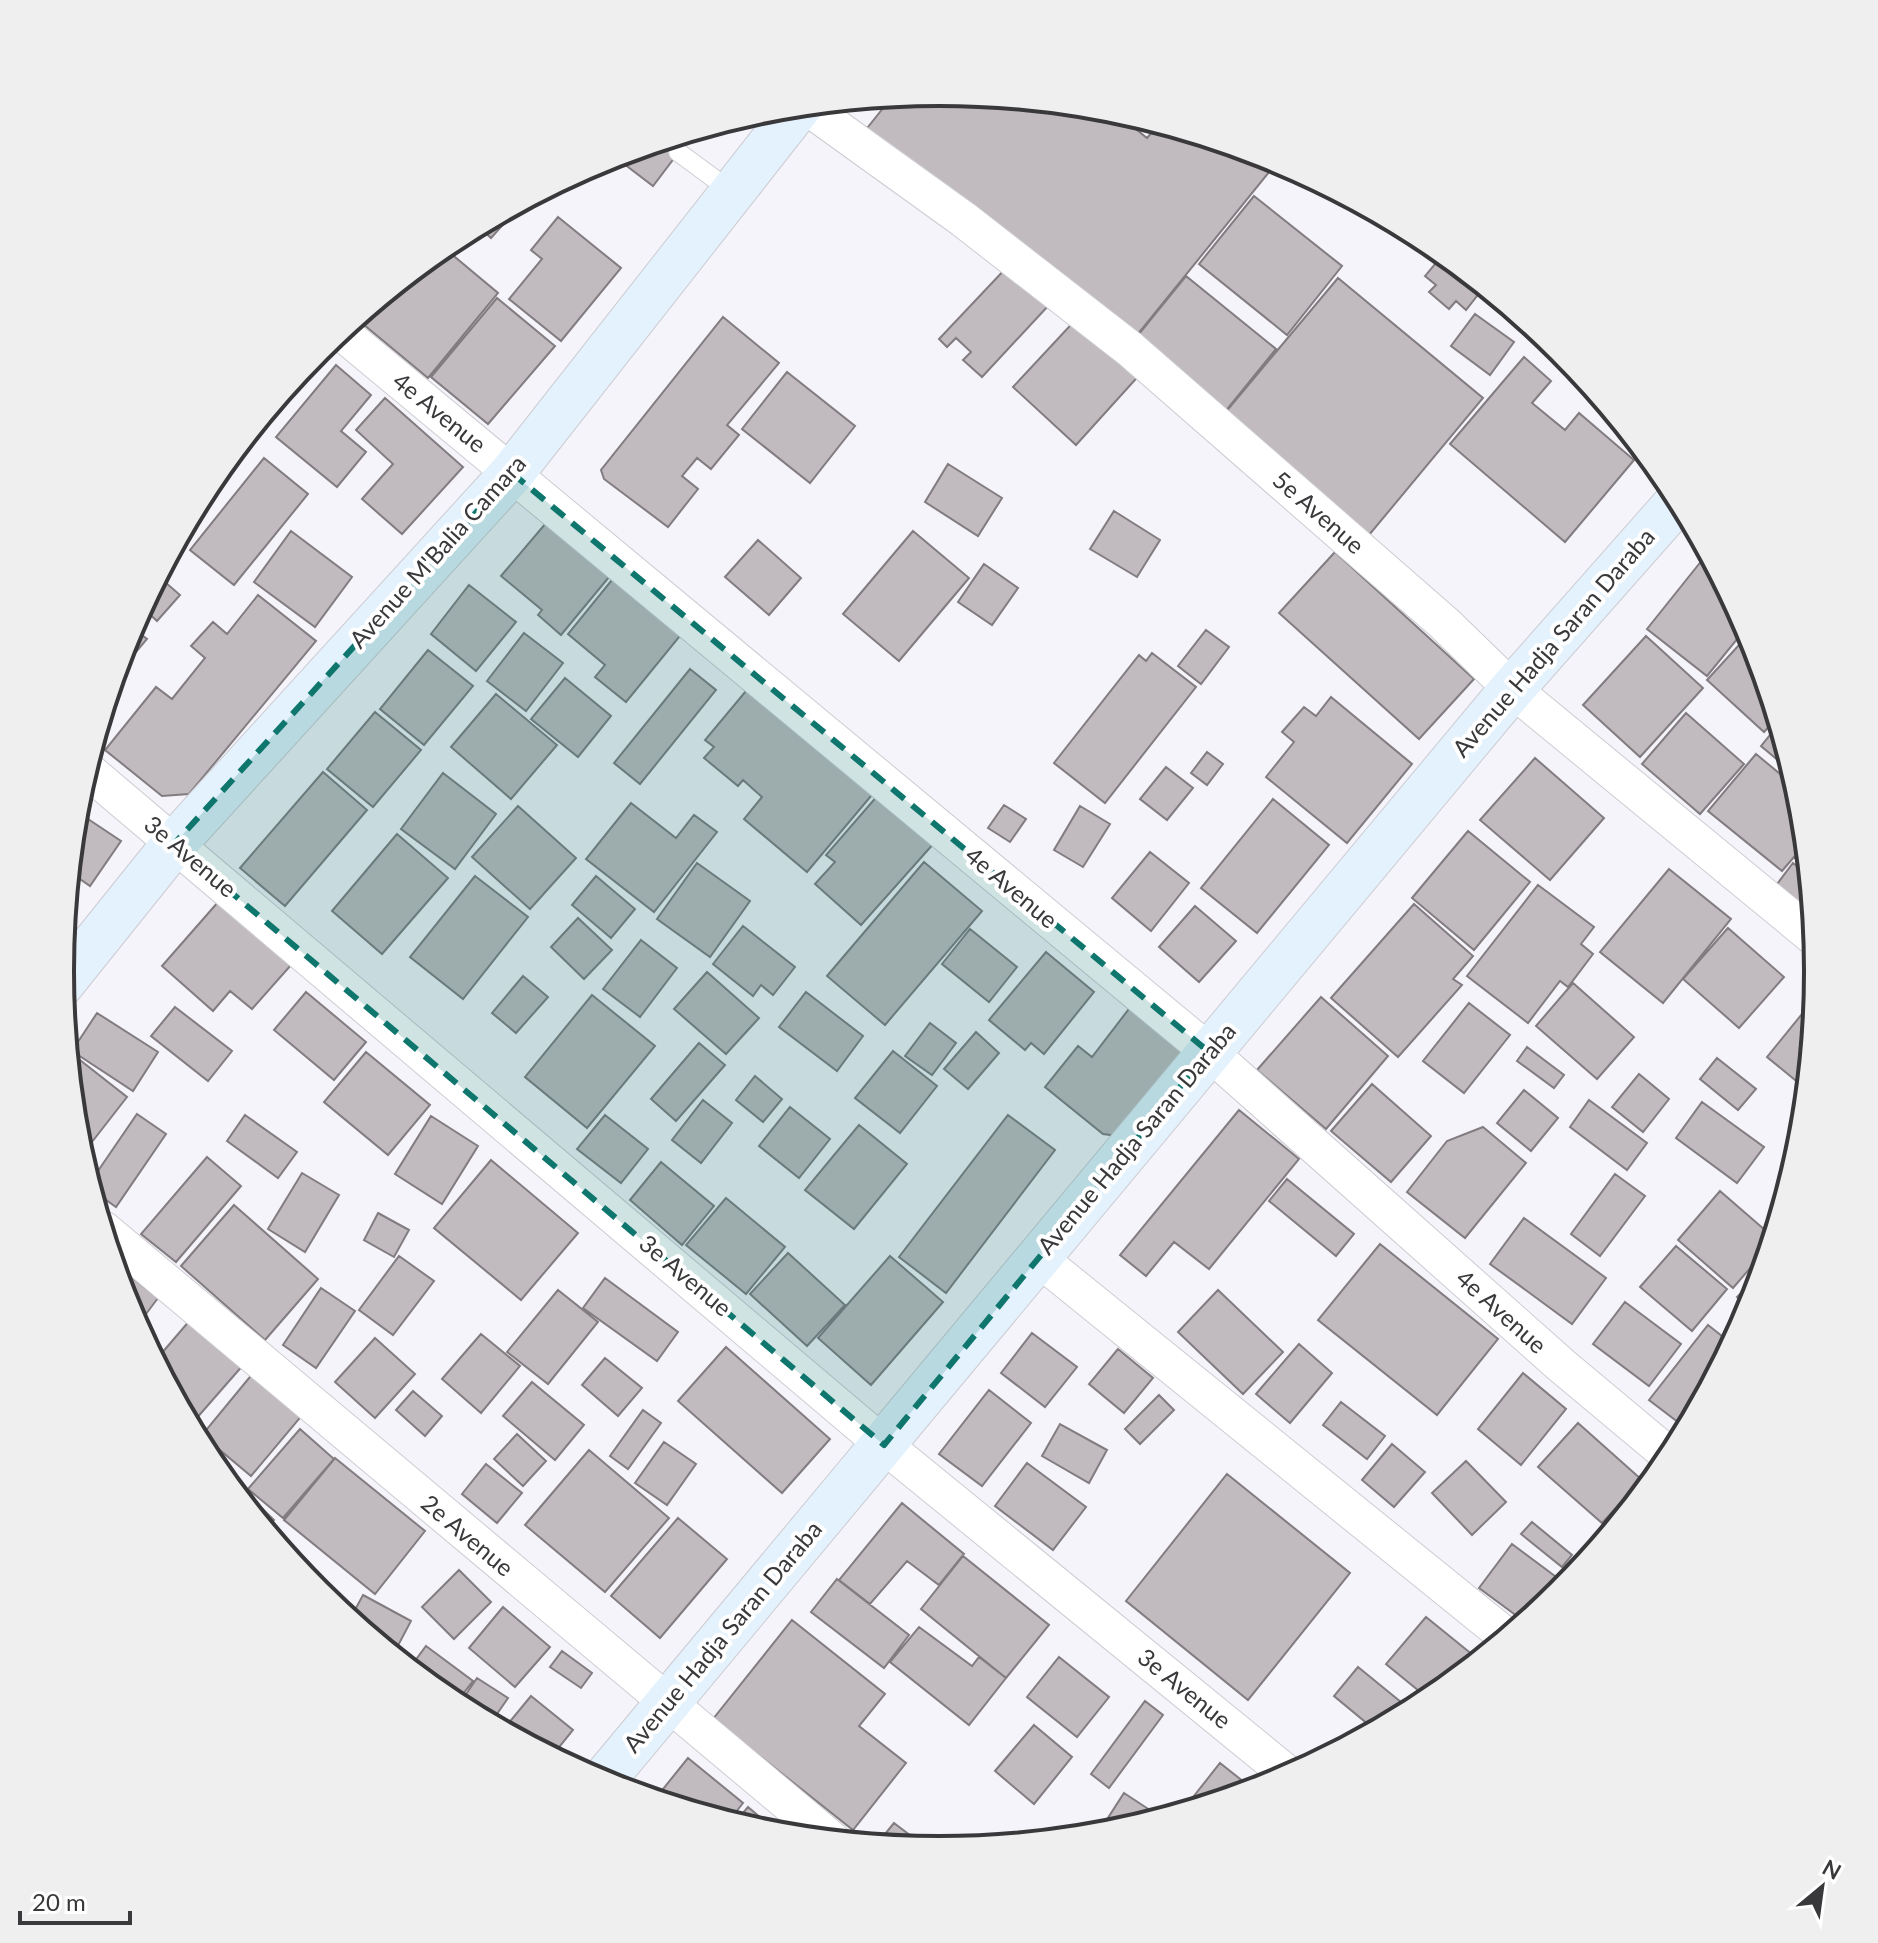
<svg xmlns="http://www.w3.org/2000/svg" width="1878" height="1943" viewBox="0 0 1878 1943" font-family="Lato,sans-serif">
  <rect width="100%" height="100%" fill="#f5f4fa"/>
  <path fill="#c1bbbf" stroke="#827c80" stroke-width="2" d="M939 93 1111 109 1147 138 1159 124 1278 161 1129 345 864 132 892 97Z
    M694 132 653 186 619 160 625 152Z
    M1254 196 1342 266 1287 335 1199 264Z
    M524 201 491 238 478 226Z
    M558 217 621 268 561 341 509 299 542 259 531 250Z
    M1410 232 1428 241 1539 332 1536 336 1481 291 1466 310 1456 301 1449 309 1429 292 1436 285 1425 276 1441 257Z
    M443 247 498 293 428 378 363 324 393 288Z
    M1008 266 1049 305 982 377 963 360 971 352 956 338 947 347 939 339Z
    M1186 276 1276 349 1220 418 1130 345Z
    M1338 278 1483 398 1364 541 1219 420Z
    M497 298 555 346 488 424 431 377Z
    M1081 314 1143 371 1076 445 1013 387Z
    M1475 314 1514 342 1490 375 1451 346Z
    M723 317 779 363 727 425 739 435 711 469 697 458 682 476 698 489 668 527 604 479 601 470Z
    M1539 332 1561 350 1578 372 1536 336Z
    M1524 357 1551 381 1532 403 1565 430 1579 413 1634 460 1565 542 1450 444Z
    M336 365 371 395 341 431 366 452 337 487 276 437Z
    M787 372 855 426 810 483 742 429Z
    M1582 375 1610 410 1576 383Z
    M385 398 463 467 402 534 362 499 393 464 356 430Z
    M264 458 308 494 234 585 190 550Z
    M948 464 1002 498 978 536 925 502Z
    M1114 511 1160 540 1137 577 1090 549Z
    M546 523 609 577 561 635 538 615 542 610 501 576Z
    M291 531 352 577 315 627 254 582Z
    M913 531 969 578 899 661 843 614Z
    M758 540 801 578 769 615 725 577Z
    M1335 552 1474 679 1419 739 1279 613Z
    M1707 554 1747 627 1707 676 1647 629Z
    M984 564 1018 588 992 625 958 602Z
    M616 575 684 631 626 702 595 677 605 665 568 634Z
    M158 576 180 595 157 621 142 607Z
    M469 585 516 622 476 671 431 634Z
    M258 595 316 641 189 794 162 796 105 750 156 687 172 699 205 658 191 646 213 622 227 634Z
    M131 627 147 639 114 678 127 635Z
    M1206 630 1229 647 1201 684 1178 666Z
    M524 633 563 663 526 711 487 681Z
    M1750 633 1776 719 1764 732 1707 680Z
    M1646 636 1703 688 1640 757 1583 705Z
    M428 650 473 686 424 745 380 709Z
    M1152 653 1196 687 1105 803 1054 763 1139 655 1146 661Z
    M690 669 716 690 640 784 614 763Z
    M565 678 611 716 578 757 531 719Z
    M751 685 876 790 807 872 744 819 762 797 743 780 738 786 704 758 714 747 705 740Z
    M496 694 557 745 511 799 451 747Z
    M1331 697 1412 764 1347 843 1266 777 1294 742 1282 732 1304 707 1316 716Z
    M375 712 421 750 373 807 327 769Z
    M1686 713 1744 764 1700 814 1642 764Z
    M1778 725 1793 773 1761 746Z
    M1207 752 1223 764 1207 785 1191 773Z
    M1756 754 1797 788 1808 868 1794 857 1782 871 1708 811Z
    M1535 758 1604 818 1550 880 1480 820Z
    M1166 767 1193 788 1167 820 1140 799Z
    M323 772 367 810 285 906 240 868Z
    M443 773 496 814 455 869 401 829Z
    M879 794 935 842 861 925 815 884 835 862 826 855Z
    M1273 799 1329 845 1257 933 1201 888Z
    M631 803 676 838 694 815 717 832 654 912 586 859Z
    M1004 805 1026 819 1010 842 988 828Z
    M518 806 576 858 530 909 472 857Z
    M1080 806 1110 824 1083 867 1054 850Z
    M76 811 121 841 90 886 70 872Z
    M1468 831 1530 882 1474 950 1412 898Z
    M397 834 448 878 382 954 332 911Z
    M1150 852 1189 883 1151 931 1112 898Z
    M924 862 982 911 885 1025 827 976Z
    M697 863 750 901 710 957 657 919Z
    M1793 863 1808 875 1813 917 1774 888Z
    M1669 869 1731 919 1663 1003 1600 952Z
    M475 876 528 917 463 999 410 957Z
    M596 876 635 909 611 938 572 905Z
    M1538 885 1594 927 1581 944 1593 954 1568 987 1560 981 1528 1023 1467 976Z
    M226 893 299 956 252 1009 230 991 213 1011 162 966Z
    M1414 904 1473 956 1453 979 1462 985 1398 1057 1331 998Z
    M1195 906 1236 941 1199 982 1159 947Z
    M578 918 612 950 584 979 551 947Z
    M743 926 795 967 773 995 761 985 753 996 713 964Z
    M1728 928 1784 977 1739 1028 1683 979Z
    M970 929 1017 967 989 1002 942 964Z
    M641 940 677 968 640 1017 603 989Z
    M1046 952 1094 992 1044 1054 1031 1043 1025 1050 989 1020Z
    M707 972 759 1018 726 1054 674 1009Z
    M523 976 548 997 516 1033 492 1013Z
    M1573 983 1634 1037 1597 1079 1536 1026Z
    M306 992 366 1042 334 1080 274 1030Z
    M806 992 863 1036 837 1071 779 1027Z
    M592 995 655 1046 587 1128 525 1077Z
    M1321 997 1388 1056 1326 1129 1257 1070Z
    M1815 998 1806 1089 1767 1057Z
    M1135 1001 1193 1049 1118 1136 1103 1134 1045 1087 1078 1046 1092 1057Z
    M1469 1003 1510 1035 1464 1093 1423 1061Z
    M175 1007 232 1051 208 1081 151 1036Z
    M97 1013 158 1052 133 1091 72 1051Z
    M930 1023 956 1043 932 1075 905 1056Z
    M976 1032 999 1053 968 1089 944 1069Z
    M699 1043 725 1065 676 1121 651 1099Z
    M1527 1047 1564 1075 1554 1088 1517 1061Z
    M893 1051 937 1086 900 1133 855 1098Z
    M366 1052 430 1105 388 1155 324 1102Z
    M71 1053 127 1097 81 1156 68 1056Z
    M1717 1058 1756 1089 1738 1110 1700 1079Z
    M1639 1074 1669 1099 1643 1132 1612 1107Z
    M755 1076 782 1099 763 1122 736 1100Z
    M1372 1084 1431 1136 1391 1182 1331 1131Z
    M1524 1090 1558 1118 1531 1151 1497 1123Z
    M703 1100 732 1123 701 1163 672 1140Z
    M1589 1100 1647 1143 1627 1170 1570 1127Z
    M1702 1102 1764 1147 1737 1183 1676 1138Z
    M790 1107 830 1139 799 1178 759 1146Z
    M1239 1110 1299 1159 1209 1269 1174 1242 1146 1276 1120 1255Z
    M137 1114 166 1134 116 1207 91 1189 89 1184Z
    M245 1115 297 1152 278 1178 227 1141Z
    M605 1115 648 1149 621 1183 577 1149Z
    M1008 1115 1055 1150 946 1293 899 1257Z
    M431 1116 478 1146 442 1204 395 1174Z
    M859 1125 907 1164 854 1229 805 1190Z
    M1483 1127 1526 1163 1465 1238 1407 1192 1447 1141Z
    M207 1157 241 1186 176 1262 141 1234Z
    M491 1160 578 1233 521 1300 434 1228Z
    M661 1162 714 1206 682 1245 630 1200Z
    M302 1173 339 1195 305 1252 268 1229Z
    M1615 1174 1645 1196 1600 1256 1571 1234Z
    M1287 1179 1354 1234 1336 1256 1269 1201Z
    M1720 1191 1773 1237 1770 1245 1733 1288 1678 1240Z
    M726 1198 785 1247 746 1294 686 1245Z
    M234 1205 318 1279 265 1340 181 1266Z
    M378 1213 409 1230 394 1257 364 1240Z
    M1524 1218 1606 1278 1572 1324 1490 1264Z
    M1380 1244 1498 1339 1437 1415 1318 1320Z
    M1676 1246 1727 1289 1692 1331 1640 1287Z
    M788 1253 845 1305 807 1346 750 1294Z
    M399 1256 434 1281 393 1335 359 1310Z
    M890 1256 943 1302 871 1385 818 1338Z
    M113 1262 158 1298 137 1326 127 1307Z
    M1761 1274 1751 1308 1750 1310 1737 1297Z
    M605 1278 678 1332 657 1361 583 1308Z
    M321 1288 355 1311 316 1368 283 1345Z
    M558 1290 598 1322 548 1384 507 1352Z
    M1218 1290 1283 1352 1243 1394 1178 1332Z
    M1625 1302 1681 1344 1649 1386 1593 1344Z
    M191 1319 244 1364 195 1420 180 1407 155 1361Z
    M1708 1325 1732 1344 1687 1429 1649 1400Z
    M1032 1333 1077 1367 1045 1407 1001 1373Z
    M481 1334 520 1366 481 1413 442 1379Z
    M375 1338 415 1374 375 1418 335 1382Z
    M1299 1344 1332 1373 1290 1423 1256 1394Z
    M726 1347 830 1439 782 1493 678 1401Z
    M1118 1349 1153 1378 1124 1413 1089 1384Z
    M605 1358 642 1388 618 1416 582 1385Z
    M254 1372 304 1413 251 1476 202 1435Z
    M1523 1373 1566 1409 1521 1465 1478 1429Z
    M532 1382 584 1425 555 1460 503 1416Z
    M989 1390 1031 1423 982 1486 939 1454Z
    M413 1391 442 1416 425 1436 396 1410Z
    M1159 1395 1174 1410 1140 1444 1125 1429Z
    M1341 1402 1385 1436 1367 1459 1323 1425Z
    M643 1410 661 1423 628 1469 610 1456Z
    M1578 1423 1642 1480 1602 1523 1538 1467Z
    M1060 1424 1107 1450 1089 1483 1042 1456Z
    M300 1429 334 1459 283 1518 248 1489Z
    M194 1434 216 1451 209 1460 208 1459Z
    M517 1434 546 1461 523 1486 494 1459Z
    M664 1442 696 1464 667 1505 635 1483Z
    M1392 1444 1425 1472 1394 1507 1362 1480Z
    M589 1450 669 1518 605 1592 525 1525Z
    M335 1458 425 1531 375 1594 284 1520Z
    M1466 1461 1506 1502 1472 1535 1432 1493Z
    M1027 1463 1086 1507 1053 1550 995 1506Z
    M486 1464 522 1493 497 1523 462 1494Z
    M217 1465 274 1520 265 1529 214 1467Z
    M1227 1474 1350 1573 1248 1700 1126 1601Z
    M902 1503 964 1554 939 1585 907 1561 870 1604 839 1580Z
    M678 1518 727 1559 660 1638 611 1596Z
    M1532 1522 1572 1555 1562 1567 1521 1534Z
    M1512 1544 1567 1585 1525 1622 1479 1588Z
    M963 1556 1049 1625 1006 1678 921 1609Z
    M459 1570 491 1602 454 1639 422 1607Z
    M837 1579 909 1635 884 1668 811 1612Z
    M363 1595 411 1621 393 1655 350 1619Z
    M503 1607 550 1647 515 1687 469 1648Z
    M1426 1617 1479 1660 1430 1700 1386 1664Z
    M792 1620 885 1694 859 1726 906 1763 853 1830 713 1719Z
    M919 1627 972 1666 979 1657 1006 1678 969 1725 890 1662Z
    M426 1646 473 1681 455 1704 409 1669Z
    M562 1651 592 1673 581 1688 550 1667Z
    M1059 1657 1109 1697 1077 1737 1027 1697Z
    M1358 1667 1412 1711 1375 1730 1334 1696Z
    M477 1678 508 1698 490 1724 458 1706Z
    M531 1696 573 1730 552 1756 503 1730Z
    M1145 1701 1163 1715 1109 1788 1091 1774Z
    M1034 1725 1072 1757 1034 1804 995 1771Z
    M688 1758 743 1803 728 1822 655 1799Z
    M1220 1763 1254 1790 1190 1809 1186 1806Z
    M1124 1793 1162 1818 1097 1835Z
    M748 1807 781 1835 734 1824Z
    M894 1823 928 1849 877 1844Z"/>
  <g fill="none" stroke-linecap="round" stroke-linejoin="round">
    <g stroke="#cdccd3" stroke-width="20">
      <path id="lane" d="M678 152 731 191"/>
    </g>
    <g stroke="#cdccd3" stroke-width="38">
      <path id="street" d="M806 106 963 219 1130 349 1444 623 1512 689 1815 938
        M340 331 1209 1052 1561 1365 1671 1457
        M86 769 884 1445 1290 1776
        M103 1229 832 1840
        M1037 1257 1507 1637"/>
    </g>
    <g stroke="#cdccd3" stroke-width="46">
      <path id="secondary" d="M61 985 174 844 512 473 800 106
        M601 1783 1512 689 1679 500"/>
    </g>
    <use href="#lane" stroke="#fff" stroke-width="18"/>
    <use href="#street" stroke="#fff" stroke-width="36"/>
    <use href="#secondary" stroke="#e4f2fd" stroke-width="44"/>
  </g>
  <path fill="#0f766e" fill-opacity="0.2" stroke="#0f766e" stroke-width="6" stroke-dasharray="16 10" stroke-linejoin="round" d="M512 473 1209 1052 884 1445 174 844Z"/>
  <g text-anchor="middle" stroke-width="8" stroke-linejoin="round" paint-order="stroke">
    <g font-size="24" fill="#39383b" stroke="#fff">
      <text transform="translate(439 413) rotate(39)" y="8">4e Avenue</text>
      <text transform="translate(1318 513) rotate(41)" y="8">5e Avenue</text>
      <text transform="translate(438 552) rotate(-48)" y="8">Avenue M'Balia Camara</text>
      <text transform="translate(1554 643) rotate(-49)" y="8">Avenue Hadja Saran Daraba</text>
      <text transform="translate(190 857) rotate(40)" y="8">3e Avenue</text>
      <text transform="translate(1011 888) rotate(40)" y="8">4e Avenue</text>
      <text transform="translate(1137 1139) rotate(-50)" y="8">Avenue Hadja Saran Daraba</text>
      <text transform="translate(685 1276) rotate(40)" y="8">3e Avenue</text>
      <text transform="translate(1501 1312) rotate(42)" y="8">4e Avenue</text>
      <text transform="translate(467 1536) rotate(40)" y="8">2e Avenue</text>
      <text transform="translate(723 1637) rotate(-50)" y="8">Avenue Hadja Saran Daraba</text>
      <text transform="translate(1184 1689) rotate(39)" y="8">3e Avenue</text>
    </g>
  </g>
  <path d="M0 0H1878V1943H0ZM74 971a865 865 0 1 1 1730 0a865 865 0 1 1-1730 0Z" fill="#efefef" fill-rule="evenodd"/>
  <path fill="none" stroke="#39383b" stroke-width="4" d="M74 971a865 865 0 1 1 1730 0a865 865 0 1 1-1730 0Z"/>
  <g transform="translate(1822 1887) rotate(29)" stroke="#ffffff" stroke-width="6" paint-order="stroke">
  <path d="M0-6L14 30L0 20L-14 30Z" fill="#39383b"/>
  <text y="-12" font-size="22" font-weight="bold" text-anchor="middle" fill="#39383b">N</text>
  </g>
  <path d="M20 1911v12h110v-12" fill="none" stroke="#39383b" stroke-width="4"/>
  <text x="32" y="1911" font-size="24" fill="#39383b" stroke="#ffffff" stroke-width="6" paint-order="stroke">20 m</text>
</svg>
